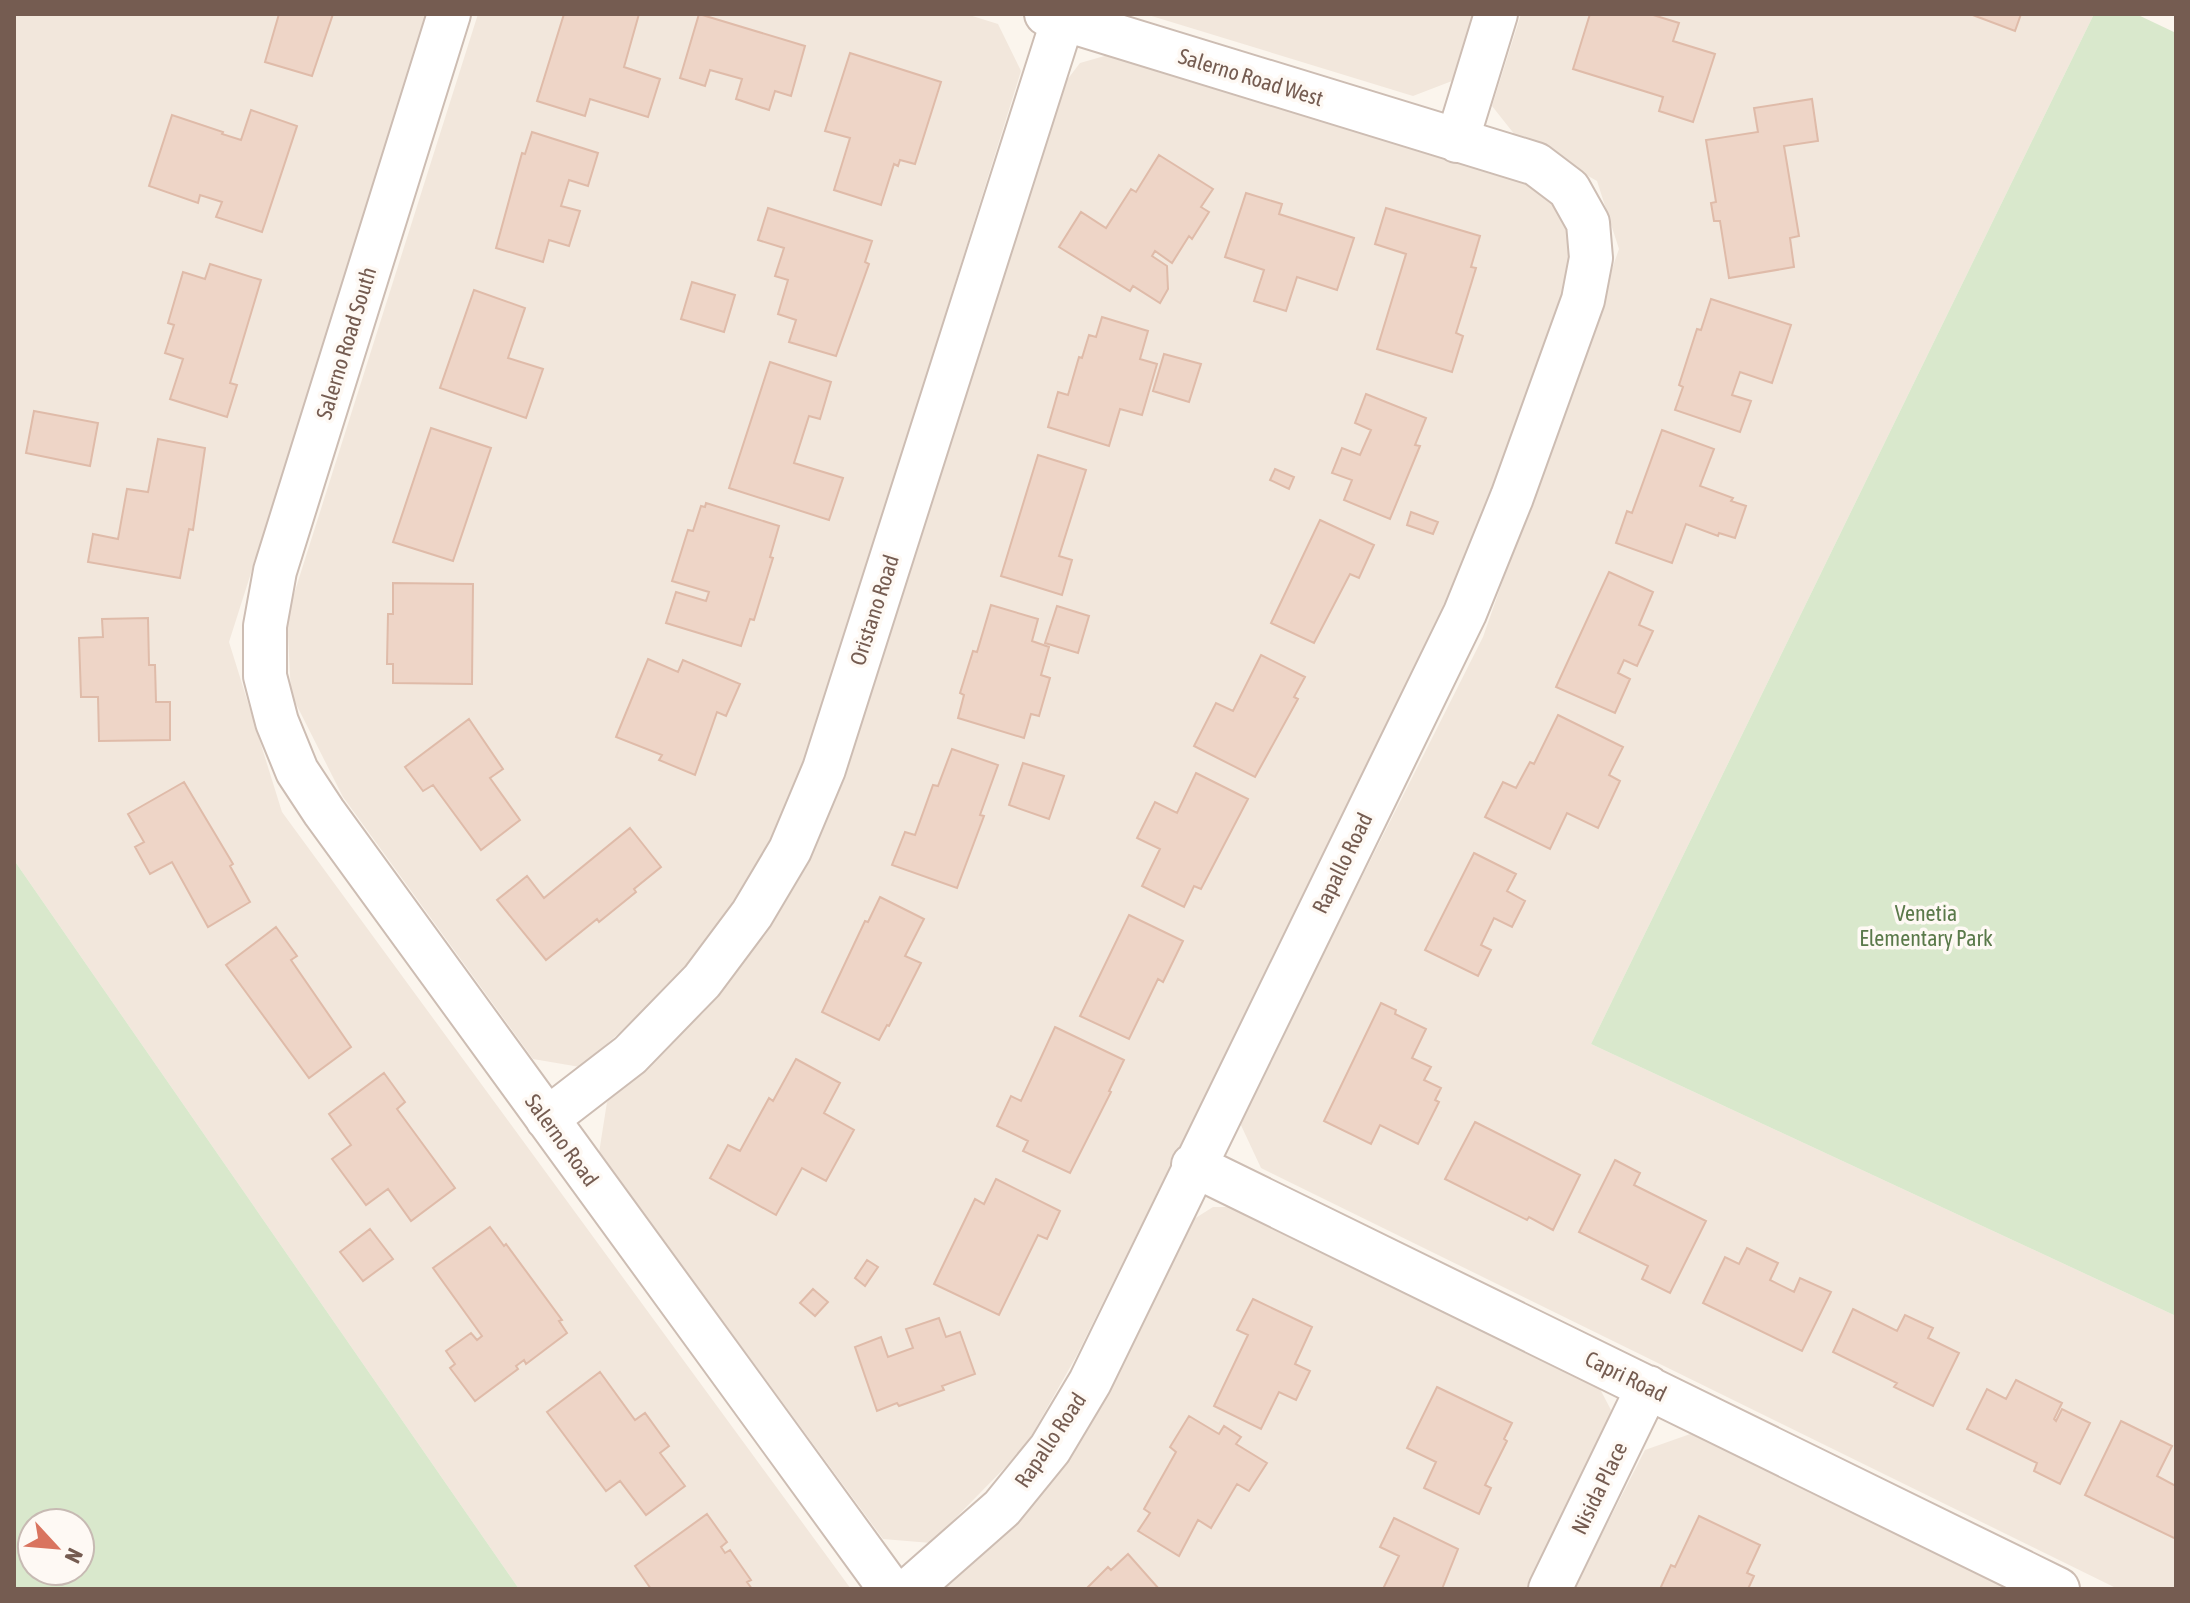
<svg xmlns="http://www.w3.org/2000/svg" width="2190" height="1603" viewBox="0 0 2190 1603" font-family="'Asap Condensed',sans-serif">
  <rect width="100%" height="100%" fill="#fbf5ed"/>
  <path fill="#f2e7dc" d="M14 14H429L229 642 282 812 851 1589H519L14 860Z
    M478 14H966L998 24 1021 71 798 787 733 909 670 989 580 1067 533 1059 343 797 291 694 287 616Z
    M1145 14H1475L1452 81 1413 96Z
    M1521 14H2094L1591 1044 2176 1316V1589H2118L1261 1168 1239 1121 1483 637 1619 249 1597 181 1515 135 1492 106Z
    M1115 53 1539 187 1566 222 1570 277 1512 448 1450 600 1077 1355 1025 1447 931 1543 883 1539 599 1153 607 1102 704 1012 788 891 1057 93 1080 63Z
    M1213 1207H1237L1568 1368 1600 1389 1611 1410 1604 1440 1531 1589H947L950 1581 1020 1518 1087 1430 1186 1224Z
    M1693 1433 2012 1589H1574L1645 1450Z"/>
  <path fill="#d9e8cc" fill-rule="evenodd" d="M2094 14H2136L2176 33V1316L1591 1044Z
    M14 860 519 1589H14ZM32 1523H80V1571H32Z"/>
  <path fill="#eed5c7" stroke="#dfbba9" stroke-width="2" d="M279 14H333L312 76 265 62Z
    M564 14H639L624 67 660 79 648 117 590 99 585 116 537 101Z
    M699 14 805 46 791 96 775 91 769 110 736 99 742 79 710 70 705 86 680 78Z
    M1590 14H1650L1679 23 1673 41 1715 54 1693 122 1659 111 1663 97 1573 69Z
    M1970 14H2021L2015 31Z
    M850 53 941 82 915 164 900 160 898 166 894 164 881 205 834 190 850 138 825 131Z
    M1812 99 1818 141 1784 146 1799 236 1790 238 1794 267 1729 278 1720 221H1714L1711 203 1716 202 1706 140 1758 132 1754 108Z
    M251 110 297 126 262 232 216 217 222 202 200 195 198 203 149 186 172 115 223 132 222 134 241 140Z
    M532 132 598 153 588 186 569 180 561 206 580 211 569 246 549 240 543 262 496 248 522 153 525 154Z
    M1159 155 1213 189 1201 207 1209 212 1192 239 1189 236 1172 263 1155 251 1152 256 1167 266 1168 289 1160 303 1133 286 1130 291 1059 247 1081 212 1106 228 1131 189 1136 192Z
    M1246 193 1282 204 1279 214 1354 238 1337 290 1297 277 1286 311 1254 301 1264 270 1225 257Z
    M768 208 872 241 865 262 869 264 836 356 789 342 796 320 778 314 788 280 775 276 784 248 758 240Z
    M1386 208 1480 236 1471 267 1476 268 1456 333 1463 336 1452 372 1377 349 1406 254 1375 244Z
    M210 264 261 280 230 383 237 385 227 417 170 399 183 359 165 353 174 325 168 323 183 272 205 279Z
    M692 282 735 295 724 332 681 319Z
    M474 290 525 308 508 358 543 369 526 418 440 388Z
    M1711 299 1791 325 1772 383 1740 372 1732 395 1751 401 1740 432 1675 410 1683 387 1679 385 1697 329 1701 330Z
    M1102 317 1148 331 1140 359 1157 364 1142 415 1120 409 1109 446 1048 427 1058 392 1068 395 1079 357 1082 358 1089 335 1096 337Z
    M1164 354 1201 364 1189 402 1153 391Z
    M770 362 831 382 820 419 809 416 794 463 843 478 829 520 729 488Z
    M1366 394 1426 418 1415 445 1420 446 1390 519 1344 500 1352 480 1332 473 1342 448 1360 455 1371 430 1355 423Z
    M34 411 98 423 90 466 26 453Z
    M431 428 491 448 453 561 393 542Z
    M1662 430 1714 449 1700 486 1733 498 1731 501 1746 506 1735 538 1719 533 1718 536 1686 524 1672 563 1616 543 1627 511 1632 513Z
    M158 439 205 448 193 530 189 529 180 578 88 562 93 534 118 539 127 489 148 492Z
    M1038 455 1086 470 1059 556 1072 560 1062 595 1001 576Z
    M1275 469 1294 477 1289 489 1270 480Z
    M706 503 779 526 770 557 773 558 754 620 750 619 741 646 666 623 676 592 706 601 709 592 672 581 688 530 693 531 701 506 705 507Z
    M1411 512 1438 522 1433 534 1407 525Z
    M1320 520 1374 545 1359 578 1350 574 1314 643 1271 623Z
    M1609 572 1653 592 1639 625 1653 631 1637 666 1624 660 1618 673 1630 679 1615 713 1556 687Z
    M393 583 473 584 472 684 393 683V664H387L388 614H393Z
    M991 605 1038 619 1032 641 1049 647 1041 675 1050 678 1039 716 1031 714 1024 738 958 718 964 695 960 693 973 651 977 652Z
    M1057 606 1089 616 1078 653 1045 643Z
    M148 618 149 665H155L156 702H170V740L99 741 98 697H81L79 638 103 637 102 619Z
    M1261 655 1305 677 1294 697 1298 699 1255 777 1194 746 1216 703 1233 711Z
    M648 659 678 672 683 660 740 684 726 716 717 712 695 775 659 760 662 755 616 737Z
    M1558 715 1623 747 1609 775 1620 781 1598 828 1567 813 1550 849 1485 817 1503 782 1516 788 1530 762 1534 764Z
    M469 719 503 769 490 778 520 820 481 850 433 785 423 791 405 767Z
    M952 749 998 765 980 815 984 816 957 888 892 865 905 832 915 835 933 785 938 786Z
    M1023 763 1064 776 1049 819 1009 805Z
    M1196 773 1248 799 1201 889 1194 886 1184 907 1142 886 1160 849 1137 838 1155 802 1177 813Z
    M184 782 233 864 230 866 250 902 208 927 172 862 150 874 135 847 144 842 128 814Z
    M630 828 661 867 634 889 636 892 599 922 597 919 546 960 497 900 527 876 544 898Z
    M1474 853 1516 874 1507 891 1525 901 1512 927 1494 918 1481 945 1491 950 1478 976 1425 950Z
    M880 897 924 919 905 956 921 963 889 1026 887 1025 879 1040 822 1012 865 921 868 922Z
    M1129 915 1183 941 1163 982 1158 979 1129 1039 1080 1016Z
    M276 927 297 956 291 960 351 1047 309 1078 226 965Z
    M1381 1003 1396 1010 1395 1014 1426 1029 1412 1058 1431 1067 1424 1080 1441 1088 1435 1100 1439 1102 1418 1144 1380 1125 1371 1144 1324 1121Z
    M1055 1027 1124 1060 1109 1091 1111 1092 1070 1173 1023 1151 1028 1141 997 1126 1011 1096 1021 1101Z
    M796 1059 840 1083 824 1113 854 1130 826 1181 802 1168 776 1215 710 1178 728 1145 740 1151 769 1098 773 1101Z
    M384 1073 405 1102 397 1109 455 1188 411 1221 388 1189 366 1205 332 1159 351 1145 329 1114Z
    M1475 1122 1580 1175 1553 1230 1529 1217 1527 1220 1445 1179Z
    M1615 1160 1640 1173 1634 1185 1706 1221 1670 1293 1642 1279 1648 1266 1579 1232Z
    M996 1179 1060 1211 1047 1239 1038 1235 999 1315 934 1284 975 1199 984 1204Z
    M490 1227 504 1246 506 1244 562 1320 559 1321 567 1333 526 1364 524 1360 516 1366 518 1369 475 1401 450 1368 455 1364 446 1351 471 1333 477 1340 482 1336 433 1268Z
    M370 1229 393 1259 363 1281 340 1252Z
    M1747 1248 1778 1263 1770 1280 1794 1292 1800 1278 1831 1292 1802 1351 1703 1303 1725 1257 1739 1264Z
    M867 1260 878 1267 865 1286 855 1278Z
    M813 1289 828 1302 815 1316 800 1303Z
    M1253 1299 1312 1327 1295 1364 1310 1371 1296 1400 1279 1392 1261 1429 1214 1406 1248 1335 1237 1330Z
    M1853 1309 1897 1331 1905 1315 1933 1328 1928 1338 1959 1353 1933 1406 1894 1387 1897 1383 1833 1352Z
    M939 1318 946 1337 960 1332 975 1374 942 1386 944 1390 899 1406 897 1403 877 1411 855 1347 881 1337 888 1357 913 1348 906 1329Z
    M600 1372 635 1420 645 1413 669 1446 660 1453 685 1486 646 1515 620 1481 606 1491 547 1412Z
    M2016 1380 2062 1403 2054 1419 2056 1421 2062 1409 2090 1423 2060 1484 2034 1471 2037 1463 1967 1429 1987 1389 2006 1399Z
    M1437 1387 1512 1423 1504 1439 1507 1441 1485 1485 1491 1488 1479 1514 1424 1488 1436 1462 1407 1448Z
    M1189 1416 1219 1434 1224 1426 1241 1437 1236 1444 1267 1463 1249 1491 1237 1484 1211 1528 1198 1520 1179 1556 1138 1531 1150 1513 1144 1509 1176 1452 1170 1447Z
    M2121 1421 2172 1446 2157 1476 2176 1486V1539L2085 1495Z
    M707 1514 727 1542 721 1547 725 1553 730 1550 751 1580 747 1582 752 1589H651L635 1566Z
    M1699 1516 1760 1545 1747 1573 1754 1576 1748 1589H1660L1671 1565 1675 1567Z
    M1394 1518 1458 1549 1442 1589H1383L1399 1556 1380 1547Z
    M1128 1554 1159 1589H1086L1108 1567 1111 1570Z"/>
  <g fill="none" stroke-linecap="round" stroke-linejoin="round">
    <g stroke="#cdbdb3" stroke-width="46">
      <path id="street" d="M449 14 275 571 265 626V676L277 722 297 771 324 812 890 1589
        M1457 141 1496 14
        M547 1119 630 1055 702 981 752 914 790 850 824 769 1063 19
        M1193 1165 2058 1589
        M910 1589 1002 1508 1050 1449 1090 1382 1465 613 1512 497 1583 300 1591 258 1588 223 1569 189 1536 164 1046 14
        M1550 1589 1648 1387"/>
    </g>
    <use href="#street" stroke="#fff" stroke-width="42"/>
  </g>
  <g text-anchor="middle" stroke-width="7" stroke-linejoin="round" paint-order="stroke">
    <g font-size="22" fill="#755c51" stroke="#fef9f4">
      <text transform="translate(1251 77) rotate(17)" y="8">Salerno Road West</text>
      <text transform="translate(346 343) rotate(-73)" y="8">Salerno Road South</text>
      <text transform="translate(874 610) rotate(-72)" y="8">Oristano Road</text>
      <text transform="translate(1342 863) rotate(-64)" y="8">Rapallo Road</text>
      <text transform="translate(562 1140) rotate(54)" y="8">Salerno Road</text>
      <text transform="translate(1626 1376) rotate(26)" y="8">Capri Road</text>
      <text transform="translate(1050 1440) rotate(-56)" y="8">Rapallo Road</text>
      <text transform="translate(1599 1488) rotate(-64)" y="8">Nisida Place</text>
    </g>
    <g font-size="22" fill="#5a794a" stroke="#fef9f4">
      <text x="1926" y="921">Venetia<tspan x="1926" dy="25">Elementary Park</tspan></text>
    </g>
  </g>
  <rect width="2190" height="1603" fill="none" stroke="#755c51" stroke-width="32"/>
  <g transform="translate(56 1547) rotate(116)"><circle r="38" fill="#fef9f4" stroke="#c7bab3" stroke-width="2"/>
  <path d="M0-6L14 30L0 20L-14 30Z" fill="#d9745f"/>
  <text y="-12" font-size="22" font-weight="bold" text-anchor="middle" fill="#755c51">N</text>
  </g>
</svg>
